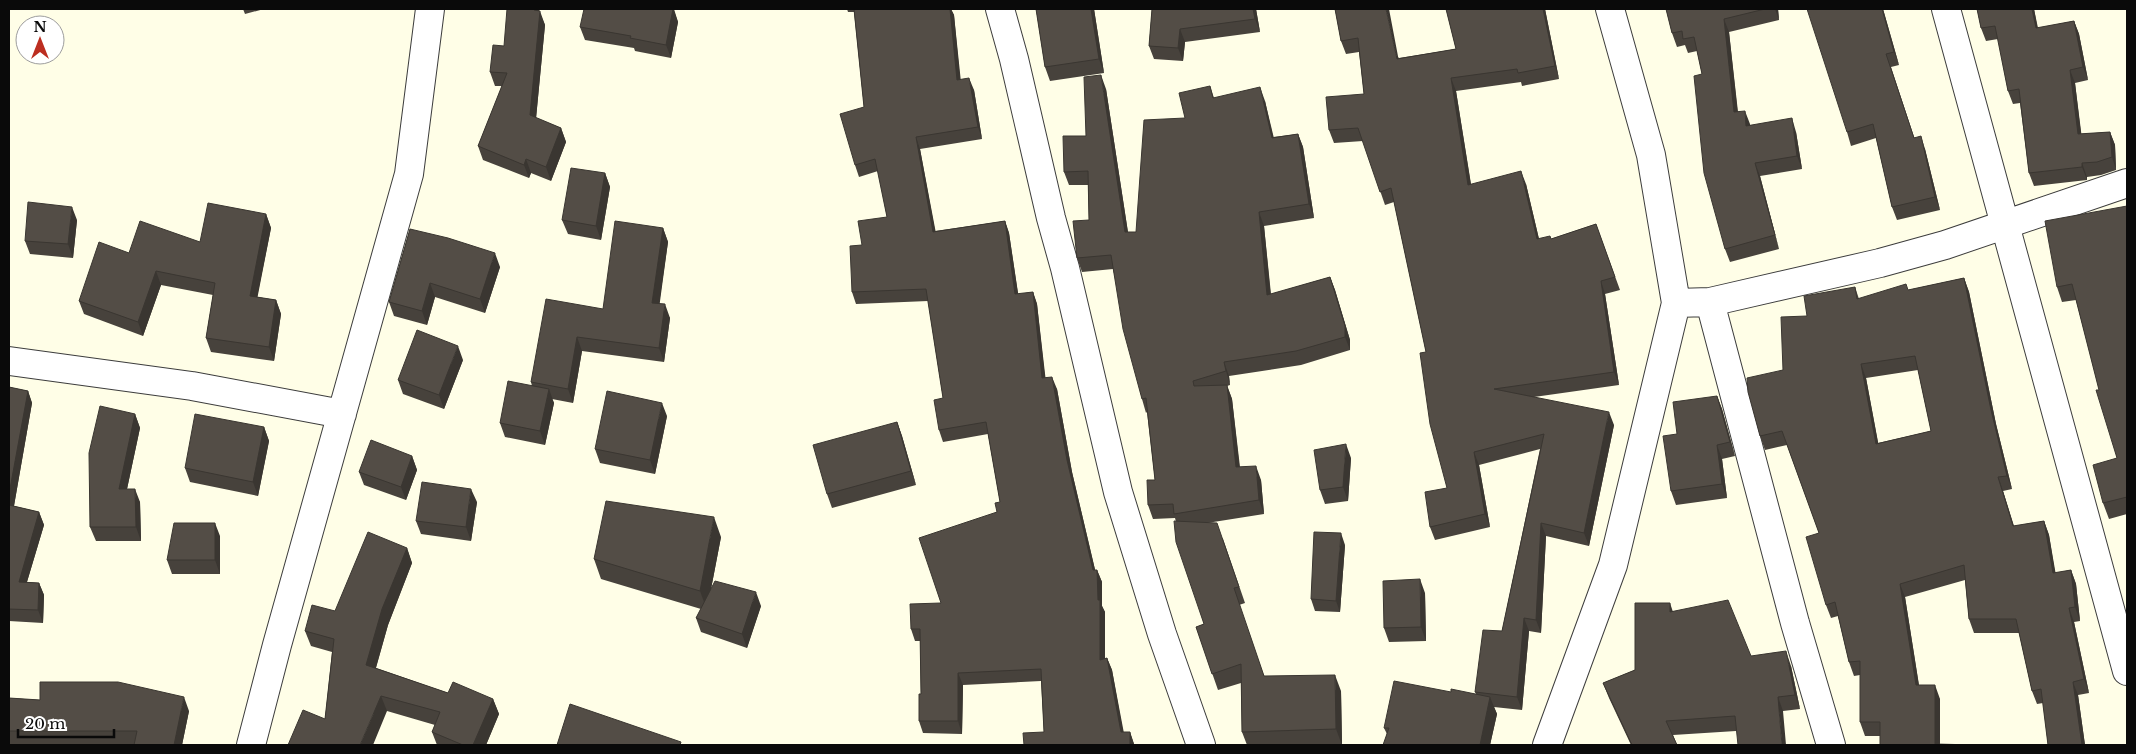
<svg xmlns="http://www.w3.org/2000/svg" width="2136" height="754" viewBox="0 0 2136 754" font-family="'Libre Baskerville',serif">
  <rect width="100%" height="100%" fill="#fffee7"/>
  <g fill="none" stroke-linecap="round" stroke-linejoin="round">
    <g stroke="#3d3d3d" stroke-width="30">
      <path id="street" d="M1000 9 1014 59 1051 218 1065 268 1118 492 1162 634 1201 745
        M1946 9 2127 671
        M1710 302 1795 623 1831 745
        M1676 303 1710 302 1880 263 1945 245 2127 183
        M9 361 192 386 342 414
        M251 745 277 645 409 174 430 9
        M1547 745 1613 565 1676 303 1651 155 1610 9"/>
    </g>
    <use href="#street" stroke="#fff" stroke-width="28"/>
  </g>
  <path fill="#47423c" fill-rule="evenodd" d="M243 9H264L245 14Z
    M847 9H951L954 15 960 79 974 90 982 139 920 149 935 231 1005 221 1009 233 1018 294 1033 292 1037 304 1045 378 1057 389 1072 472 1095 570H1097L1102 582V606L1105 612V659L1107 658 1112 670 1123 732H1130L1134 744 1044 732 1041 681 963 685 962 734 923 733 919 721 921 694 920 641H915L911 629 941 603 997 512 1000 502 988 434 943 442 939 430 943 398 928 301 856 304 852 292 862 245 887 217 878 171 859 177 855 165 864 107 854 12H848Z
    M1036 9H1094L1104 73 1050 81 1045 67Z
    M1152 9H1256L1260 32 1185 42 1183 61 1154 59 1149 46Z
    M1335 9 1399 58 1456 49 1446 9H1545L1559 79 1522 86 1521 82 1456 91 1471 184H1526L1539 239H1551L1596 224 1620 290 1605 294 1619 385 1534 397 1614 425 1589 546 1546 536 1541 633 1529 631 1522 710 1494 707 1497 714 1490 745H1383L1387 734 1384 728 1451 692 1476 694 1475 692 1502 631 1540 449 1479 465 1490 527 1435 540 1430 527 1447 488 1426 352 1394 202 1385 205 1363 141 1334 143 1329 130 1364 94 1359 52 1346 54 1341 41Z
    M1666 9H1778L1779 20 1729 32 1738 112 1750 125 1796 132 1802 169 1760 176 1779 249 1730 262 1725 249 1702 74 1697 51 1688 53 1685 45 1677 47 1672 33Z
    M1883 9 1899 65 1891 67 1914 137 1925 149 1940 210 1897 220 1892 207 1876 138 1851 146 1847 132Z
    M1977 9H2034L2038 28 2074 21 2079 34 2088 80 2075 83 2081 134 2110 132 2115 145 2116 170 2101 175 2087 177V180L2034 186 2029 173 2020 103 2013 104 2008 91 1998 39 1986 41 1981 28Z
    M539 11 545 25 536 118 561 128 566 142 551 181 531 173 529 178 483 160 478 146 502 86H495L490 72 504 46Z
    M674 11 678 22 671 58 635 51 634 48 585 40 580 27Z
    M1210 86 1214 98 1265 101 1273 137 1298 134 1303 147 1314 218 1264 226 1271 294 1330 277 1335 290 1350 340V350L1301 365 1229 376 1230 385 1227 386 1232 399 1240 467 1261 480 1264 514 1207 523 1223 539 1245 603 1239 605 1264 676 1341 691 1342 745H1247L1242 732 1241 683 1218 690 1196 627 1204 624 1175 518 1153 519 1148 505 1155 480 1147 412 1146 413 1142 399 1113 269 1082 272 1077 258 1089 220 1088 185H1069L1064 172 1086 136 1106 89 1128 232H1136L1185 118Z
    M605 173 610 187 601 240 568 234 562 220Z
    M2127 206V514L2109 519 2103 503 2117 458 2076 300 2062 302 2057 287Z
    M266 214 271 228 257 297 276 300 281 314 274 361 211 352 206 338 213 295 161 285 143 336 84 314 79 301 129 253 200 242Z
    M77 220 73 258 30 254 25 241Z
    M663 228 668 242 659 304 670 318 664 362 582 351 573 403 552 399 554 403 545 445 505 437 500 423 532 386 531 382 603 309Z
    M410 229 500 267 485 313 435 297 427 325 394 316 389 302Z
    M1964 278 1969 292 1996 424 2012 489 2003 491 2014 526 2044 521 2049 535 2055 573 2071 570 2076 584 2080 621 2074 622 2089 693 2078 695 2085 745H2048L2043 703 2037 704 2032 691 2019 633H1974L1969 619 1965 580 1905 597 1919 685 1940 699 1880 745V736H1865L1860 722V675L1854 676 1849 662 1838 616 1831 618 1826 605 1819 533 1787 445 1765 450 1760 436 1783 370 1807 316 1855 287 1859 299 1908 290ZM1918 370 1931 431 1878 443 1866 378Z
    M463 360 444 409 403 394 398 380Z
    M9 387 28 391 32 403 14 506 39 512 44 525 27 582 39 583 44 595 43 623 9 621Z
    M1717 396 1722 409 1735 456 1722 459 1727 498 1676 505 1671 491 1677 434Z
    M135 414 140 428 127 489 140 502 141 541H96L90 527Z
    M667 416 655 474 600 463 595 449Z
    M897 422 902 436 916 485 832 508 827 494Z
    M264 427 269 441 258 496 190 482 185 468Z
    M412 456 417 470 406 500 364 485 359 472Z
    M1351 458 1348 501 1325 504 1320 490Z
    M477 502 471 541 421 534 416 521Z
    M220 536V574H172L167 560Z
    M721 537 711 589 761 606 747 648 701 632 696 618 701 609 601 579 594 559Z
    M1345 545 1340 612 1315 611 1311 599Z
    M407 548 412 563 388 625 376 668 448 693 493 699 499 714 486 745H437L432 732 435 725 387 711 325 719 332 652 311 646 305 631 335 611Z
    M1425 593 1426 641 1389 642 1384 628Z
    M1673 611 1751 656 1791 666 1800 709 1783 711 1736 731 1673 735 1677 745H1631L1609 698 1603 683 1635 670Z
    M9 698 40 700 189 711 182 745H9Z"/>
  <path fill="#3a3631" d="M534 9H539V20L540 11 545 25 535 129 530 115Z
    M669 9H674L678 22 671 58 666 45Z
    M950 9H951L954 15 962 92 957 80Z
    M1091 9H1094L1104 73 1099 59Z
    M1253 9H1256L1260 32 1255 19Z
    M1386 9H1389L1401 72 1397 59Z
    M1543 9H1545L1559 79 1555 66Z
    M1775 9H1778L1779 20Z
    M1882 9H1883L1899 65 1894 52Z
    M2032 9H2034L2040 42 2036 28Z
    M1724 19 1729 32 1739 125 1734 112Z
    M2074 21 2079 34 2088 80 2083 67Z
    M1180 29 1185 42 1183 61 1178 48Z
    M2070 70 2075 83 2083 147 2078 134Z
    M1101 75 1106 89 1130 246 1125 232Z
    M969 78 974 90 982 139 978 127Z
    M1451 78 1456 91 1473 198 1468 185Z
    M1260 87 1265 101 1277 151 1272 138Z
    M1745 111 1750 124 1751 139 1746 126Z
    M1792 118 1796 132 1802 169 1797 156Z
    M561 128 566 142 551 181 546 167Z
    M2110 132 2115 145 2116 170 2112 157Z
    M1298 134 1303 147 1314 218 1309 204Z
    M1921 136 1925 149 1940 210 1935 197Z
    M916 137 920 149 938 244 933 232Z
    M526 159 531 173 529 178 524 165Z
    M1755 163 1760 176 1779 249 1775 235Z
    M2082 163 2087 177V180L2082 167Z
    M1521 171 1526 184 1542 252 1537 239Z
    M605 173 610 187 601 240 596 226Z
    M72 207 77 220 73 258 68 244Z
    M1259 212 1264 226 1272 309 1267 295Z
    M266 214 271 228 255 310 250 296Z
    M1005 221 1009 233 1020 306 1015 294Z
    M663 228 668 242 658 316 652 303Z
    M495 253 500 267 485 313 480 299Z
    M156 271 161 285 143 336 138 322Z
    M1330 277 1335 290 1350 340V350L1345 337Z
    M1964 278 1969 292 1996 424 2012 489 2007 476 1991 410Z
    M1601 281 1605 294 1619 385 1614 372Z
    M430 283 435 297 427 325 422 311Z
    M1033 292 1037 304 1047 391 1042 378Z
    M276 300 281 314 274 361 269 347Z
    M665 304 670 318 664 362 659 348Z
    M577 337 582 351 573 403 568 389Z
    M458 346 463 360 444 409 439 395Z
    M1224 362 1229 376 1230 385 1226 371Z
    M1861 364 1866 378 1881 458 1876 444Z
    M1052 377 1057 389 1072 472 1098 582 1093 570 1067 460Z
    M1227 385 1232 399 1241 481 1236 467Z
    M549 389 554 403 545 445 540 431Z
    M28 391 32 403 12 517 9 509V494Z
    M1717 396 1722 409 1735 456 1730 442Z
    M662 403 667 416 655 474 650 460Z
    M1609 412 1614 425 1589 546 1584 533Z
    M135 414 140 428 124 503 119 489Z
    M897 422 902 436 916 485 911 471Z
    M264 427 269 441 258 496 253 482Z
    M1346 444 1351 458 1348 501 1343 487Z
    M1717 445 1722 459 1727 498 1722 484Z
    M1474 452 1479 465 1490 527 1485 514Z
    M412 456 417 470 406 500 401 487Z
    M1256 466 1261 480 1264 514 1259 500Z
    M1998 477 2003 491 2018 540 2013 526Z
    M135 489 140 502 141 541 136 527Z
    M471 489 477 502 471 541 466 527Z
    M39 512 44 525 23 595 19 582Z
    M714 517 721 537 707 610 700 591Z
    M2044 521 2049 535 2058 587 2053 573Z
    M215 523 220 536V574L215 560Z
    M1541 523 1546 536 1541 633 1536 620Z
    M1341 533 1345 545 1340 612 1336 601Z
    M407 548 412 563 388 625 372 681 366 665 382 609Z
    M1097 570 1102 582V606L1105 612V672L1100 660Z
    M2071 570 2076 584 2080 621 2075 607Z
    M1420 579 1425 593 1426 641 1421 627Z
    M39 583 44 595 43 623 38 610Z
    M1900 584 1905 597 1921 699 1916 685Z
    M756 592 761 606 747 648 742 634Z
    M1670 603 1675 618 1670 612Z
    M2069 608 2074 622 2089 693 2084 679Z
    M1524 618 1529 631 1522 710 1517 697Z
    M1786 651 1791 666 1800 709 1795 695Z
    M1107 658 1112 670 1126 744 1121 732Z
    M958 673 963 685 962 734 958 721Z
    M1335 675 1341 691 1342 745 1336 729Z
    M2073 682 2078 695 2085 745H2082Z
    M1935 685 1940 699V745H1935Z
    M381 696 387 711 373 745H360Z
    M184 697 189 711 182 745H174Z
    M1490 697 1497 714 1490 745H1480Z
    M1778 697 1783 711 1786 745H1782Z
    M493 699 499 714 486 745H473Z
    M1130 732 1134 744V745H1130Z"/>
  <path fill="#534d46" stroke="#3a3631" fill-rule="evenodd" d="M507 9H534V10L540 11 530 115 561 128 546 167 526 159 524 165 478 146 507 73 490 72 493 45 504 46Z
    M584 9H673L666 45 630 38 631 36 580 27Z
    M854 9H950L957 80 969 78 978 127 916 137 933 232 1005 221 1015 294 1033 292 1042 378 1052 377 1067 460 1093 570H1097L1098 600H1100V660L1107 658 1121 732H1130V745H1024L1023 733 1044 732 1041 669 958 673V721H919V694H921L920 629H911L910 604 941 603 919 538 997 512 995 503 1000 502 986 422 939 430 934 400 943 398 926 289 852 292 850 246 862 245 858 221 887 217 875 159 855 165 840 114 864 107Z
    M1036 9H1091L1099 59 1045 67Z
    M1152 9H1253L1255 19 1180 29 1178 48 1149 46Z
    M1335 9H1386L1397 59 1456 49 1446 9H1543L1555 66 1518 73 1517 69 1451 78 1468 185 1521 171 1537 239 1550 236 1551 239 1596 224 1615 277 1601 281 1614 372 1494 389 1609 412 1584 533 1541 523 1536 620 1524 618 1517 697 1475 692 1483 630 1502 631 1544 434 1474 452 1485 514 1430 527 1425 492 1447 488 1430 424 1420 353 1426 352 1391 188 1380 192 1358 128 1329 130 1326 97 1364 94 1358 38 1341 41Z
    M1666 9H1765L1724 19 1734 112 1745 111 1746 126 1792 118 1797 156 1755 163 1775 235 1725 249 1704 173 1694 76 1702 74 1694 37 1683 39 1682 31 1672 33Z
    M1807 9H1882L1894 52 1886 54 1914 138 1921 136 1935 197 1892 207 1873 124 1847 132Z
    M1977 9H2032L2036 28 2074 21 2083 67 2070 70 2078 134 2110 132 2112 157 2097 162 2082 163V167L2029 173 2019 89 2008 91 1995 26 1981 28Z
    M1101 75 1125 232H1136L1144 120 1185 118 1179 93 1210 86 1213 98 1260 87 1272 138 1298 134 1309 204 1259 212 1267 295 1330 277 1345 326V337L1296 351 1224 362 1226 371 1193 381 1194 386 1227 385 1236 467 1256 466 1259 500 1174 514 1173 504 1148 505 1147 480H1155L1146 398 1142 399 1123 329 1111 255 1077 258 1073 221 1089 220 1088 171 1064 172 1063 136H1086L1084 77Z
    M571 168 605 173 596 226 562 220Z
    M28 202 72 207 68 244 25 241Z
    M208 203 266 214 250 296 276 300 269 347 206 338 215 283 156 271 138 322 79 301 99 242 129 253 140 221 200 242Z
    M2127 206V497L2103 503 2093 465 2117 458 2096 390H2099L2072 284 2057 287 2045 221Z
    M615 221 663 228 652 303 665 304 659 348 577 337 568 389 531 382 546 299 603 309Z
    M410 229 448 238 495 253 480 299 430 283 422 311 389 302Z
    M1964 278 1991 410 2007 476 1998 477 2013 526 2044 521 2053 573 2071 570 2075 607 2069 608 2084 679 2073 682 2082 745H2048L2041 689 2032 691 2016 619H1969L1964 565 1900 584 1916 685H1935V744L1975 745H1880V722H1860V661L1849 662 1835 602 1826 605 1806 537 1819 533 1782 431 1760 436 1748 392 1747 378 1783 370 1781 317 1807 316 1804 296 1855 287 1857 299 1906 284 1908 290ZM1915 356 1931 431 1876 444 1861 364Z
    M417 330 458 346 439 395 398 380Z
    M508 381 549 389 540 431 500 423Z
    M9 387 28 391 9 494Z
    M607 391 662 403 650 460 595 449Z
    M1717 396 1730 442 1717 445 1722 484 1671 491 1663 436 1677 434 1673 402Z
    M100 406 135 414 119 489H135L136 527H90L89 453Z
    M195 414 264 427 253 482 185 468Z
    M897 422 911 471 827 494 813 445Z
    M371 440 412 456 401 487 359 472Z
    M1346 444 1343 487 1320 490 1314 450Z
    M422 482 471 489 466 527 416 521Z
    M606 501 714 517 700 591 594 559Z
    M9 505 39 512 19 582 39 583 38 610 9 609Z
    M1174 521 1217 523 1239 587 1234 588 1264 676 1335 675 1336 729 1242 732 1241 664 1212 674 1196 627 1204 624 1176 542Z
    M174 523H215V560H167Z
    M368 532 407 548 382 609 366 665 448 693 453 682 493 699 473 745H463L432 732 440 712 381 696 360 745H288L303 710 325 719 334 639 305 631 312 605 335 611Z
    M1314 532 1341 533 1336 601 1311 599Z
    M1420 579 1421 627 1384 628 1383 581Z
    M715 581 756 592 742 634 696 618Z
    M1728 600 1751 656 1786 651 1795 695 1778 697 1782 745H1738L1735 716 1666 721 1677 745H1632L1603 683 1635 670V603H1670V612Z
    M1394 681 1451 692V689L1490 697 1480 745H1383L1389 728H1384Z
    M40 682H118L184 697 174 745H134L137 731H9V698L40 700Z
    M570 704 681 742 680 745H557Z"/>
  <rect width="2136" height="754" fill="none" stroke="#0a0a0a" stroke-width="20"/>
  <g transform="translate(40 40)"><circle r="24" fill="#ffffff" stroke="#9d9d9d"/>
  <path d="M0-4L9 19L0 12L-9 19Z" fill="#bc2e20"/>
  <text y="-8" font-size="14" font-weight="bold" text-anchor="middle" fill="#0a0a0a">N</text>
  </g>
  <path d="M18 729v8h96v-8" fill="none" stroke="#0a0a0a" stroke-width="2.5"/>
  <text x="25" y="729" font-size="15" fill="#0a0a0a" stroke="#ffffff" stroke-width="4" paint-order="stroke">20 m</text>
</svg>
